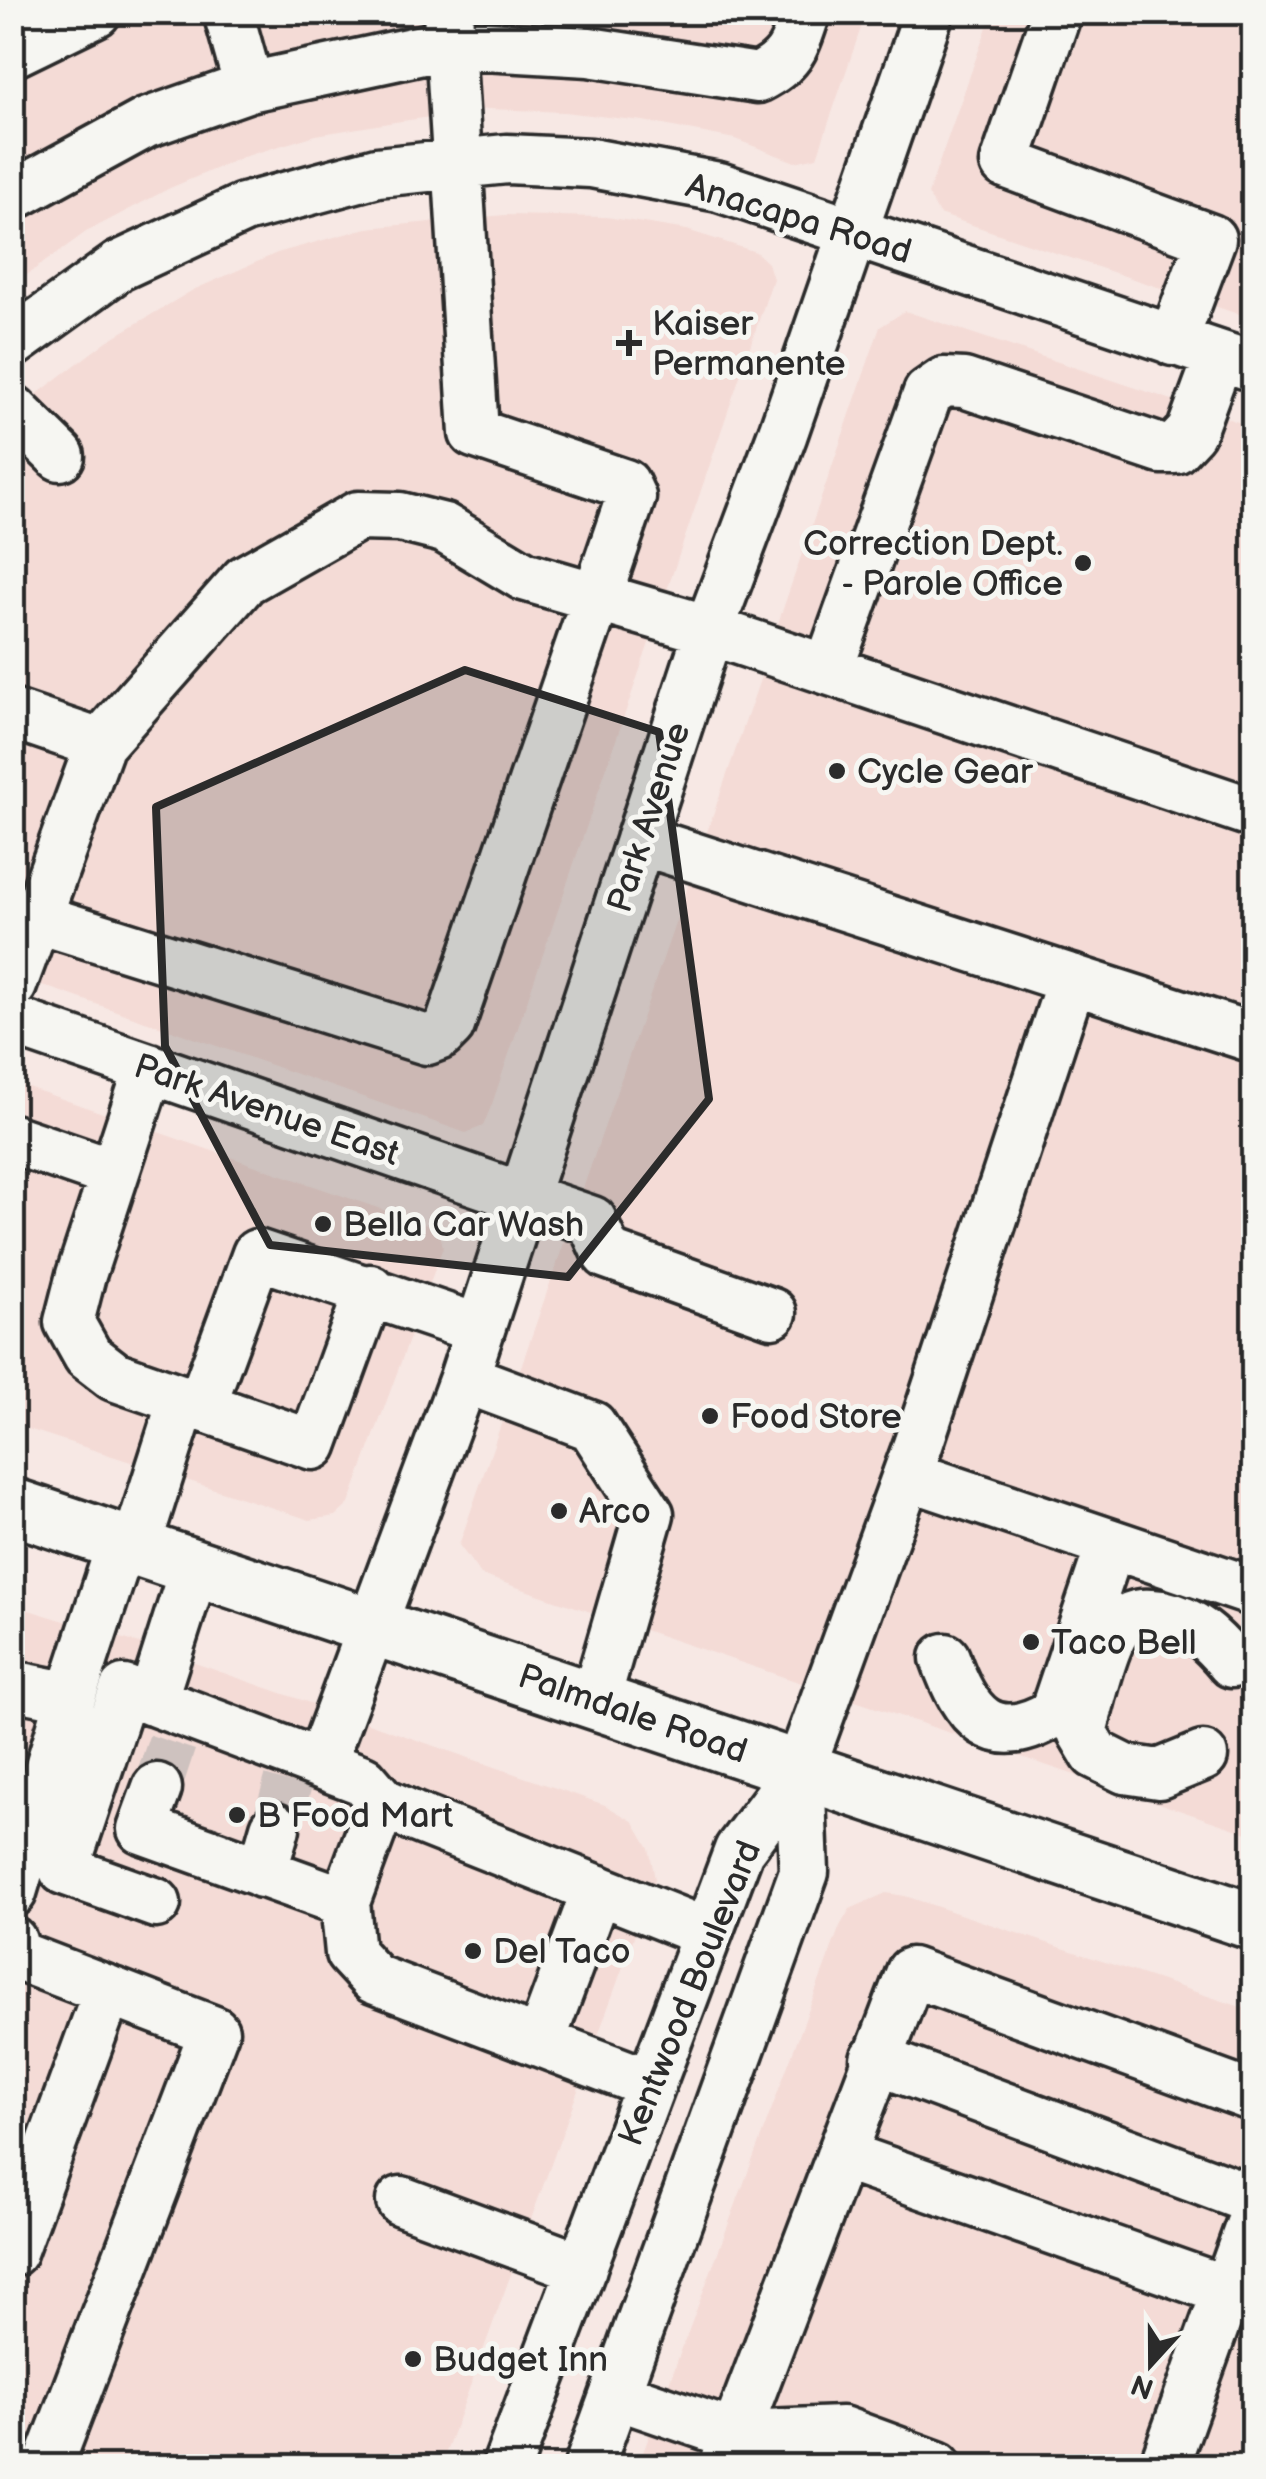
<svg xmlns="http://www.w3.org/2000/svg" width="1266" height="2479" viewBox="0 0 1266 2479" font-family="'Balsamiq Sans',sans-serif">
  <rect width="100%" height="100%" fill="#f7e8e4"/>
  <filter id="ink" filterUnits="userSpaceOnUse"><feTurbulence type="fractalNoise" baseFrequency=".01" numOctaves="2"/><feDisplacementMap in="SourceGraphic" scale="20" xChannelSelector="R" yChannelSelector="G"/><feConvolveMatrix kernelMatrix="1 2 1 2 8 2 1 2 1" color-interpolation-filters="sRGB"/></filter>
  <g filter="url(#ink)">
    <path fill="#f4dbd6" d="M13 13H866L817 157 795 162 735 139 643 121 564 112 488 109 395 122 316 135 243 157 170 188 86 232 13 285Z
      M992 13H1253V319L939 214 928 194Z
      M505 215 606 217 687 230 756 252 768 263 773 279 492 1104 483 1126 466 1133 13 975 12 413 107 341 193 290 277 253 367 228Z
      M905 311 1253 427V794L775 632 880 327Z
      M764 668 1253 832V1835L481 1575 459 1545Z
      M13 1082 427 1225 440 1234 443 1247 349 1504 336 1516 310 1520 13 1424Z
      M12 1605 131 1641 605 1805 634 1822 649 1848 655 1879 441 2466H13Z
      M886 1893 905 1896 1253 2011V2466H638L840 1926 850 1909Z"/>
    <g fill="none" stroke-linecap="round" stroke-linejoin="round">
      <path stroke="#cec2bf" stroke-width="48" stroke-dasharray="48 24" stroke-linecap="butt" d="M157 1788 174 1737
        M275 1828 290 1776"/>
      <g stroke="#2b2b2b" stroke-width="55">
        <path id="minor" d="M228 12 249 87
          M1057 12 1005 163 1211 239 1173 341
          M12 53 96 12
          M12 196 146 123 249 87 450 44 589 52 758 78C792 61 794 47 806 12
          M12 343 119 266 244 208 377 172 507 159 591 163 719 187 1254 367
          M12 409 60 456
          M828 670 928 393 944 382 964 383 1161 449H1175L1191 432 1219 356
          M12 714 100 744
          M640 840 1254 1038
          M36 918 427 1040 440 1035 450 1025 631 497 625 484 474 433 448 12
          M12 985 100 744 245 580 358 516 400 517 444 528 524 576 709 630 1254 813
          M12 1021 592 1221 607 1254 772 1313
          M149 1068 81 1275 69 1322 88 1356 114 1376 313 1445 370 1289
          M12 1139 114 1174
          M464 1378 592 1426 649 1514 595 1701
          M201 1406 257 1254 479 1329
          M907 1475 1254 1592
          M136 1546 183 1399
          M945 1658C965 1715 992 1751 1054 1713L1111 1544
          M12 1685 71 1697 12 1892
          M71 1697 122 1542
          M152 1701 195 1566
          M1203 1756 1159 1774 1125 1769 1095 1754 1082 1732C1089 1707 1104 1635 1124 1621 1135 1612 1149 1613 1162 1615 1194 1622 1211 1638 1232 1663
          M321 1763 464 1378 709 630 783 433 929 12
          M157 1788 142 1829 345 1902
          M382 1802 345 1902 350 1953 374 1979 650 2084
          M262 1873 275 1828
          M156 1903 64 1870 124 1690 363 1780 382 1802 412 1816 707 1933
          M12 1941 16 1955 214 2031 48 2466
          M540 2042 597 1889
          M875 2059 1254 2200
          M841 2155 1227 2291
          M401 2201 582 2268
          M12 2252 108 1990
          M615 2394 735 2435 911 1972 1254 2097
          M507 2466 739 1850 800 1769 918 1445 1072 979
          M589 2466 804 1872 800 1769
          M724 2466 735 2435 842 2431 937 2466
          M1164 2466 1254 2215"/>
      </g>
      <g stroke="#2b2b2b" stroke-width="62">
        <path id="highway" d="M12 1506 1254 1922"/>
      </g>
      <use href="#minor" stroke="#f6f6f2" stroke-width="48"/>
      <use href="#highway" stroke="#f6f6f2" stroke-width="55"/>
    </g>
  </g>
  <path fill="#2b2b2b" fill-opacity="0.2" stroke="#2b2b2b" stroke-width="8" stroke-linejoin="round" d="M465 670 659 732 709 1099 568 1277 270 1245 165 1046 156 807Z"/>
  <g fill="#2b2b2b" stroke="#f6f6f2" stroke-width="4">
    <path d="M624 328h10v10h10v10h-10v10h-10v-10h-10v-10h10z"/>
    <circle cx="1083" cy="563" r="10"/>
    <circle cx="837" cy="771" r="10"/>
    <circle cx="323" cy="1224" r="10"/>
    <circle cx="710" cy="1416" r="10"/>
    <circle cx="559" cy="1511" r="10"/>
    <circle cx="1031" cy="1642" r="10"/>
    <circle cx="237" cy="1815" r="10"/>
    <circle cx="473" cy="1951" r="10"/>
    <circle cx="413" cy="2359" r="10"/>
  </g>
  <g text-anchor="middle" stroke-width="10" stroke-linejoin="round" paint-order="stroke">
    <g font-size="35" fill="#2b2b2b" stroke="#f6f6f2">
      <text transform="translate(799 218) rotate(17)" y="12">Anacapa Road</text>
      <text transform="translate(648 817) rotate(-72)" y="12">Park Avenue</text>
      <text transform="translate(267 1109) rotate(19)" y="12">Park Avenue East</text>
      <text transform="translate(633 1713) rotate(19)" y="12">Palmdale Road</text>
      <text transform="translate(689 1993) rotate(-68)" y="12">Kentwood Boulevard</text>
    </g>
    <g font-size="35" fill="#2b2b2b" stroke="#f6f6f2" text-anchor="start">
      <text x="652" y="335">Kaiser<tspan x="652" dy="40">Permanente</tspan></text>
      <text x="1063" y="555" text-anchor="end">Correction Dept.<tspan x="1063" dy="40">- Parole Office</tspan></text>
      <text x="857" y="783">Cycle Gear</text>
      <text x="343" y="1236">Bella Car Wash</text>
      <text x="730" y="1428">Food Store</text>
      <text x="579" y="1523">Arco</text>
      <text x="1051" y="1654">Taco Bell</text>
      <text x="257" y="1827">B Food Mart</text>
      <text x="493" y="1963">Del Taco</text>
      <text x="433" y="2371">Budget Inn</text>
    </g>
  </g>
  <rect width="1266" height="2479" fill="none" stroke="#f6f6f2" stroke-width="50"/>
  <rect x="25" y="25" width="1216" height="2429" fill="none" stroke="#2b2b2b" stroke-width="4" filter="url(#ink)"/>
  <g transform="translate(1151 2364) rotate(201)" stroke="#f6f6f2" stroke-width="8" paint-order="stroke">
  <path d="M0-8L18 38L0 25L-18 38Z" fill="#2b2b2b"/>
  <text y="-15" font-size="28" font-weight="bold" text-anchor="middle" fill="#2b2b2b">N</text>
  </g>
</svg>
